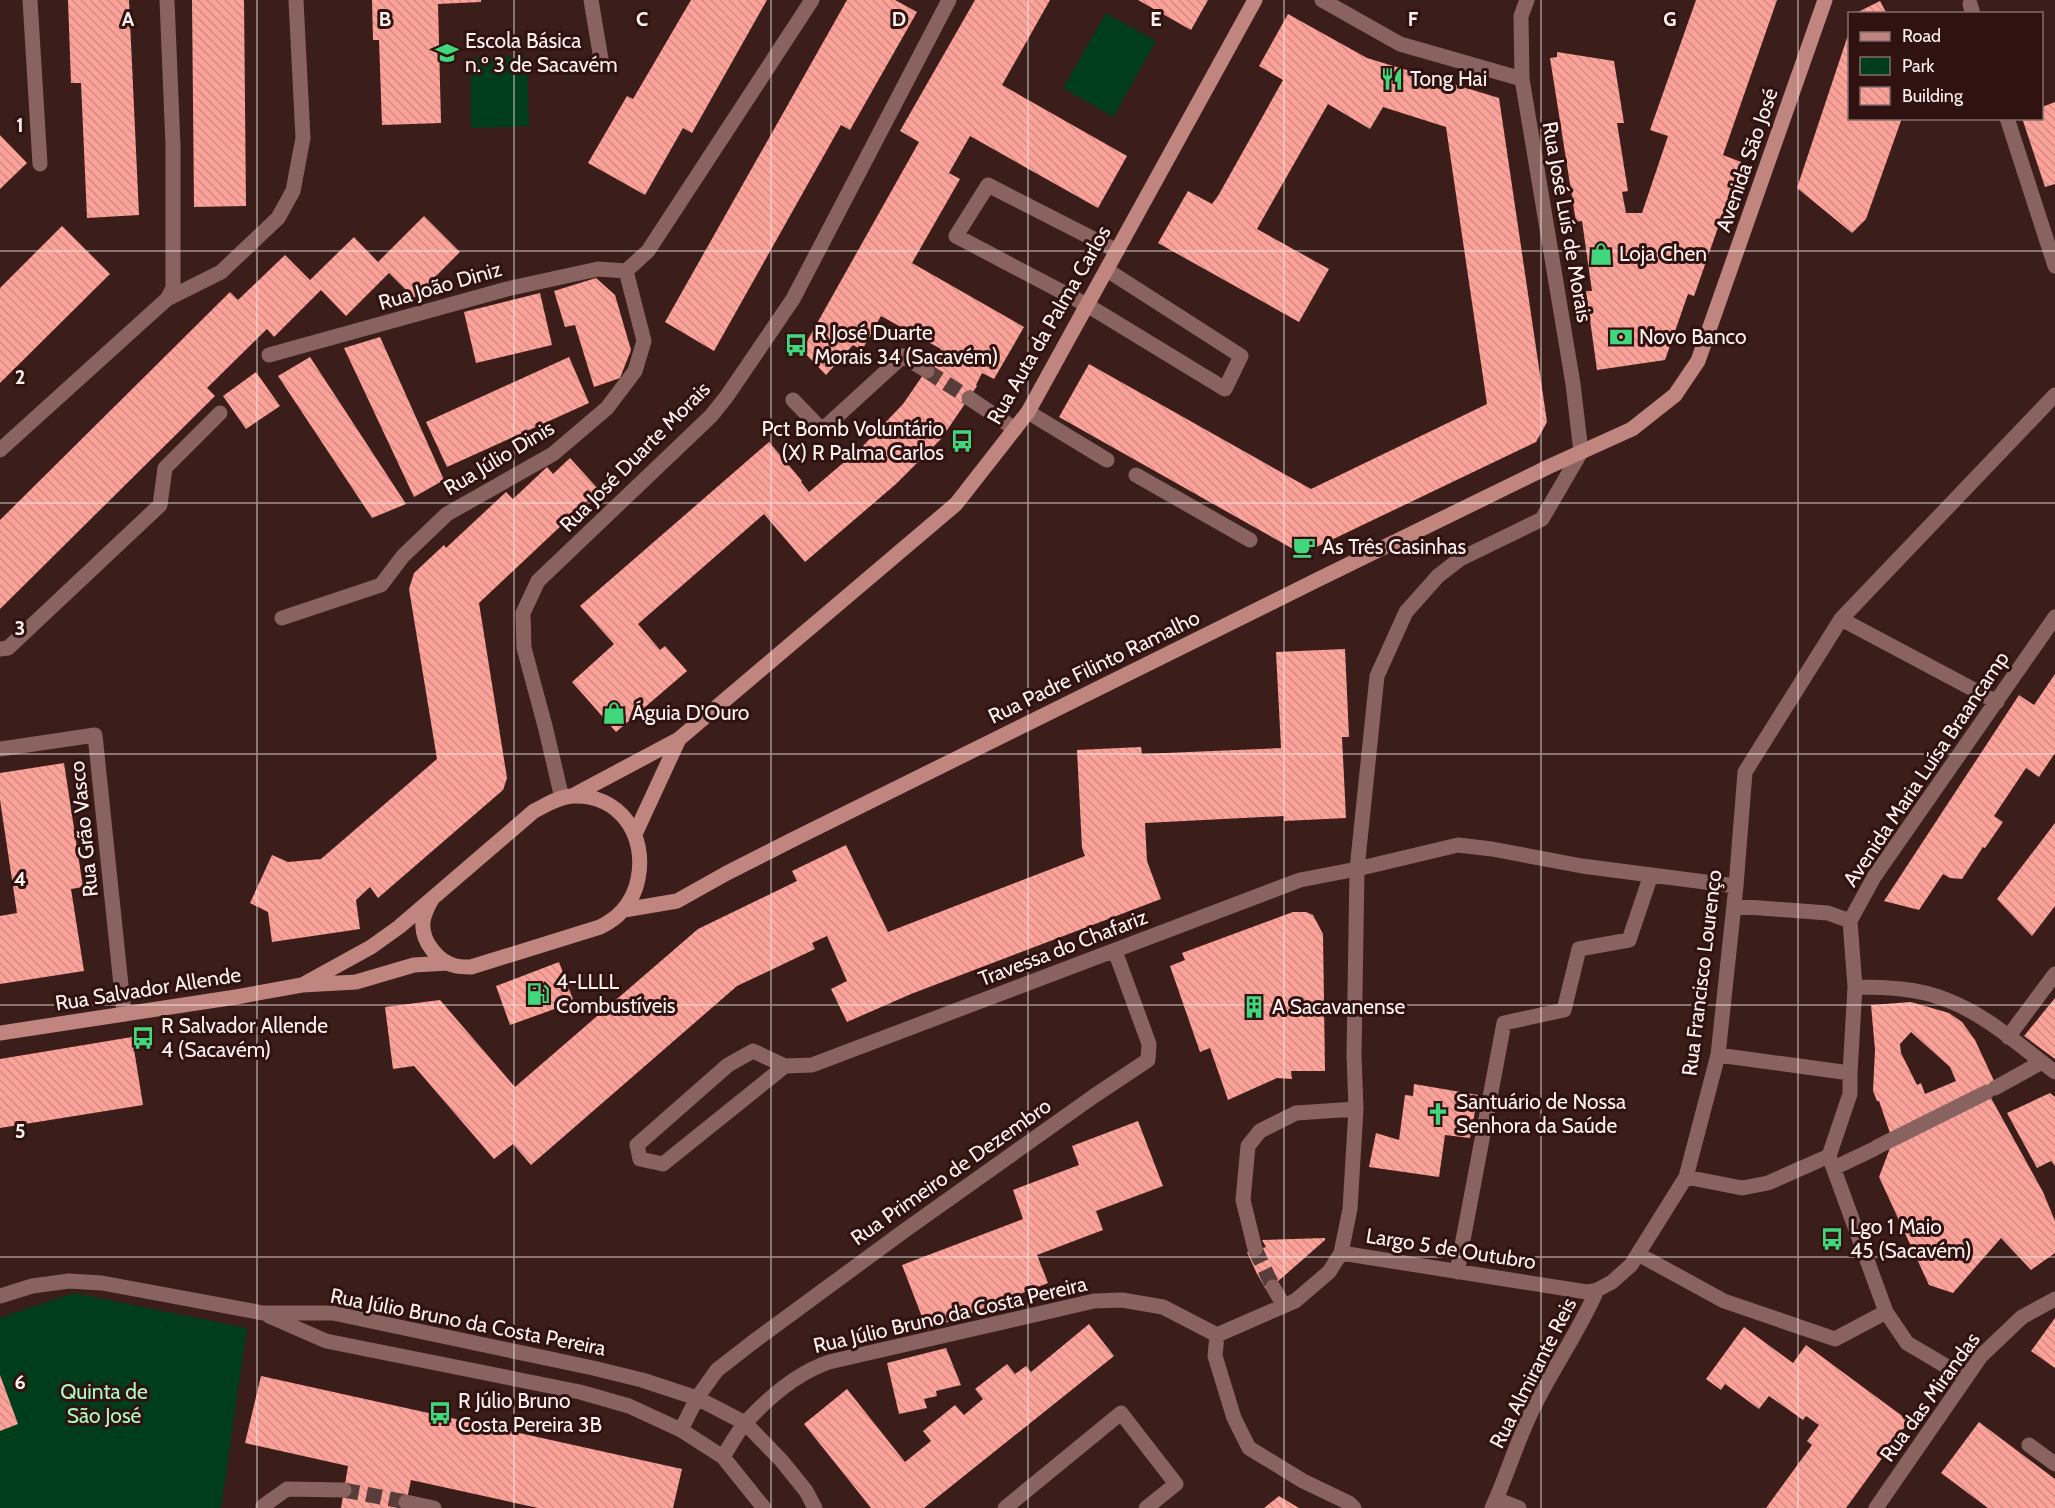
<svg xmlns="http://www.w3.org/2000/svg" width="2055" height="1508" viewBox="0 0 2055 1508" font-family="Cabin,sans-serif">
  <defs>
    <pattern id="building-back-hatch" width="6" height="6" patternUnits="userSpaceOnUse" patternTransform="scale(1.5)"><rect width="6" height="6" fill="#fda299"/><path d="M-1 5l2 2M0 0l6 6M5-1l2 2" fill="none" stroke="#d18c85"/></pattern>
  </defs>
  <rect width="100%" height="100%" fill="#3b1d1a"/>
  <path fill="#003e1b" d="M1106 13 1156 41 1113 117 1063 88Z
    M527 56 529 126 471 128 470 58Z
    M74 1293 247 1328 221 1508H0V1318Z"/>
  <path fill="url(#building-back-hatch)" fill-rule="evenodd" d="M68 0H129L139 215 87 218 81 83H71Z
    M192 0H244L246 206 194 207Z
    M372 0H481V2L438 4 441 123 382 125 379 40H373Z
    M691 0H767L692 133 683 128 645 195 588 163 627 96 633 99Z
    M847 0H895L917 12 850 130 841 125 714 351 665 322Z
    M975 0H1050L1002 85 1127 156 1098 208 970 136 949 173 960 179 912 263 1024 327 994 379 982 373 976 385 977 386 941 439 896 484 805 562 764 514 638 624 660 650 665 646 687 671 616 732 572 682 614 644 580 606 769 442 802 481 801 482 809 492 863 446 903 404 941 349 881 316 862 350 853 345 826 375 802 350 919 142 900 131Z
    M1138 0H1208L1191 30Z
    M1696 0H1777L1723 155 1741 162 1694 296 1688 294 1665 360 1597 370 1586 291H1592L1582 221 1576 222 1550 58 1557 57V52L1614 61 1624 123H1617L1628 191 1622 192 1626 213H1642L1668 136 1650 130Z
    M1880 1 1887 14H1854Z
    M1288 14 1367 58 1499 98 1547 422 1536 442 1302 554 1059 417 1089 364 1311 489 1487 404 1446 127 1383 107 1370 129 1328 104 1257 229 1329 269 1299 322 1158 243 1188 191 1212 204 1218 196 1283 80 1259 66Z
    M1849 32 1850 118H1902L1866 219 1852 233 1797 188Z
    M2055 102V184L2045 187 2022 118H2042V107Z
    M0 135 27 163 0 189Z
    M424 216 460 252 414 298 389 273 346 316 321 290 274 337 267 329 207 388 215 396 0 609V520L230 292 238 300 285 255 310 280 354 237 378 262Z
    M62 226 110 274 0 383V288Z
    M596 278 615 295 631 350 620 378 594 387 575 325 565 327 554 291Z
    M540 293 552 345 476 363 464 312Z
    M380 337 444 480 414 497 344 348Z
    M310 357 406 504 372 518 278 376Z
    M569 357 589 403 447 467 426 422Z
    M256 372 280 406 246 429 223 396Z
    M570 458 599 490 479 603 507 778 503 790 378 898 370 887 356 900 360 929 272 942 268 912 250 903 272 855 288 862 321 859 437 759 409 589 414 573 444 545 446 548 506 492 513 499 547 467 553 474Z
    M1345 649 1349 737H1342L1346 818 1284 821V816L1145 823 1147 861 1161 899 911 994 847 1022 831 989 847 981 827 936 812 943 815 949 737 986 531 1165 513 1144 494 1159 414 1066 393 1069 385 1007 440 1000 515 1087 698 929 797 881 792 871 846 845 888 932 1085 856 1082 848 1077 750 1141 747 1142 754 1281 748 1276 652Z
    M2055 674V753L2039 777 2026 768 1994 816 2003 822 1985 848 1983 847 1962 879 1950 878 1943 874 1919 910 1884 901 2019 695 2034 705Z
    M64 763 83 887 71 889 84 971 0 984V916L17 913 0 800V773Z
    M2055 823V906L2032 936 1997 899Z
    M1293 912H1306L1313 915 1323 934 1325 1071H1291L1292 1079 1277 1078 1228 1100 1210 1048 1200 1052 1170 966 1185 960 1182 953Z
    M559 962 574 1002 510 1025 496 986Z
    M2055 998V1059L2024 1036Z
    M1911 1002 1949 1013 1962 1022 1975 1040 1995 1083 1890 1133 1879 1101H1877L1873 1091 1875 1050 1871 1005ZM1911 1032 1950 1067 1956 1081 1925 1094 1921 1083 1917 1085 1901 1053 1900 1044Z
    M132 1037 143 1105 0 1128V1059Z
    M1414 1084 1478 1095 1470 1138 1445 1135 1439 1177 1369 1167 1376 1133 1399 1140 1405 1095 1413 1096Z
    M2050 1093 2055 1097V1166L2051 1161 2037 1168 2007 1113Z
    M1991 1098 2043 1192 2055 1221V1253L2031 1270 2001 1238 1953 1293 1929 1285 1879 1177 1890 1148Z
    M1138 1121 1163 1186 1096 1211 1103 1230 1037 1255 1048 1283 927 1330 902 1265 1023 1219 1013 1190 1079 1165 1072 1146Z
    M1325 1238V1240L1267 1291 1257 1274 1247 1252 1266 1247 1262 1240Z
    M2055 1318V1368L2031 1351Z
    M1089 1324 1114 1356 924 1508H871L804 1424 847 1389 905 1462 931 1441 923 1431 955 1405 964 1415 983 1399 975 1389 1007 1364 1015 1374 1026 1366 1031 1372Z
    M1744 1327 1793 1363 1806 1345 1909 1421 1846 1508H1766L1812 1445 1807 1441 1819 1425 1806 1416 1803 1420 1769 1396 1759 1409 1725 1384 1721 1390 1706 1379Z
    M946 1348 961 1385 936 1391 937 1396 924 1399 927 1408 899 1414 887 1363Z
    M0 1375 18 1424 0 1431Z
    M261 1376 682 1469 673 1508H538L411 1480 405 1508H341L348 1466 245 1443Z
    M1979 1422 2055 1479V1508H1988L1941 1473Z
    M1279 1496 1299 1508H1264Z"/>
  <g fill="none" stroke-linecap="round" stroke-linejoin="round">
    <path stroke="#583d3a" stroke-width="15" stroke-dasharray="15 8" stroke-linecap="butt" d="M927 371 969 398
      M1255 1249 1273 1287
      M344 1490 406 1502"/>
    <path stroke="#89635f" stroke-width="15" d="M30 0 40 164
      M167 0 173 146V288L167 299
      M591 0 602 65
      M1322 0 1400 44 1522 79
      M1970 4 1973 14
      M2007 118 2055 266
      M1107 270 1241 356 1225 389 1087 305 956 236 988 185 1117 251
      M269 355 507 289 598 269 626 271
      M969 398 1015 429
      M793 400 822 430 903 356 927 371
      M1028 412 1107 460
      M0 450 167 299 221 272 278 218 293 191 303 138 296 0
      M1136 475 1250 540
      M282 618 381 585 403 556 447 514 553 454 607 408 635 371 644 341 626 271 648 251 812 0
      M1841 619 1997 702
      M0 649 8 648 160 505 165 468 220 413
      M0 749 95 735 124 1014
      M562 798 545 726 524 648 523 613 538 581 711 416 727 396 793 299 949 0
      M1734 906 1828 913 1850 921
      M1855 987C1885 987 1918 988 1947 1000 1987 1015 2021 1047 2055 1072
      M2008 1037 2055 974
      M1718 1055 1850 1073
      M785 1066 663 1164 640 1159 637 1145 728 1065 753 1051 785 1066 812 1065 1300 880 1357 869 1458 845 1492 849 1582 866 1736 886
      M1995 1088 2042 1062
      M1877 1147 1987 1092
      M1829 1156 1886 1312 1907 1343 1966 1378
      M1834 1168 1874 1149
      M1686 1177 1742 1188 1768 1183 1829 1156 1850 1094V1073L1855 987 1850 921 1874 877 2055 617
      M1255 1249 1243 1200 1248 1146 1260 1131 1296 1113 1356 1109
      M1341 1253 1587 1292 1597 1290 1612 1282 1631 1265 1686 1177 1718 1055 1736 886 1745 772 1841 619 2055 395
      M1638 1254 1724 1301 1835 1339 1886 1312
      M1457 1272 1504 1023 1564 1010 1579 949 1629 940 1651 875
      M1273 1287 1283 1304
      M0 1296 32 1286 69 1281 102 1283 263 1313H333L593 1368 642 1380 697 1398 745 1423 781 1460 806 1491 815 1508
      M269 1316 326 1341 580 1392 629 1406 681 1430 723 1457 764 1508
      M1217 1335 1295 1301 1329 1272 1341 1253 1350 1209 1356 1109 1354 1055 1357 869 1377 676 1406 612 1438 576 1460 559 1542 519 1581 452 1573 384 1522 79 1521 16 1527 0
      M1217 1335 1215 1356 1234 1418 1249 1448 1303 1481 1349 1503 1354 1508
      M681 1430 697 1398 717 1370 757 1339 904 1231 1094 1096 1148 1060 1149 1044 1115 951
      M2029 1445 2055 1464
      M723 1457C730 1446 737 1432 746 1422 769 1397 797 1373 829 1362L1094 1301 1122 1300 1163 1307 1217 1335
      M1496 1499 1519 1508
      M406 1502 434 1508
      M263 1508V1506L287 1489 344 1490
      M1005 1508 1121 1413 1176 1484 1146 1508
      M1492 1508C1506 1478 1515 1447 1529 1417 1549 1373 1578 1334 1597 1290
      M1876 1508 1981 1356 2022 1317 2055 1299"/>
    <path stroke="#c0857e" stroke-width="15" d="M572 796 679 739 956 504 1028 412 1255 0
      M635 834 679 739
      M624 910 677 901 727 873 792 840 1319 579 1548 467 1632 429 1675 395 1698 361 1825 0
      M302 985 371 947 399 927 534 811C546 805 558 797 572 796 620 794 647 835 638 879 636 890 630 903 622 911 616 918 608 923 600 927L471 967C466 967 461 967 456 966 438 962 421 941 423 922 424 914 428 906 432 899
      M0 1033 236 997 302 985 356 982 414 965 448 963"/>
  </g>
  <path fill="none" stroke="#fef2f0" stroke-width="1.5" stroke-opacity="0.55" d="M257 0V1508M514 0V1508M771 0V1508M1028 0V1508M1284 0V1508M1541 0V1508M1798 0V1508M0 251H2055M0 503H2055M0 754H2055M0 1005H2055M0 1257H2055"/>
  <defs>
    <g id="school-bare" transform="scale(1.8)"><path d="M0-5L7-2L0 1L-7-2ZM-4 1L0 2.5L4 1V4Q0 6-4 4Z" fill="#41d77c" stroke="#301311" stroke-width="2.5" paint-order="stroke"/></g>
    <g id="restaurant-bare" transform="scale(1.8)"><path d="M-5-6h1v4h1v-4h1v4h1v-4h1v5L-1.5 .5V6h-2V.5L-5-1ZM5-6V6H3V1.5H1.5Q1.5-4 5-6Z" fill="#41d77c" stroke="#301311" stroke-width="2.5" paint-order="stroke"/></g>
    <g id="shop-bare" transform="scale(1.8)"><path d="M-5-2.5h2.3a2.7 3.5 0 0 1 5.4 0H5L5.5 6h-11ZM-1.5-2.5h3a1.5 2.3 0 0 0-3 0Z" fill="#41d77c" stroke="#301311" stroke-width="2.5" paint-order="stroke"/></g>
    <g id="bank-bare" transform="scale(1.8)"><path d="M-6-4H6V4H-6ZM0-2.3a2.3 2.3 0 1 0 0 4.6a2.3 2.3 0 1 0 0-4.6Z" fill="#41d77c" stroke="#301311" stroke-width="2.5" paint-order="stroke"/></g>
    <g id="bus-bare" transform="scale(1.8)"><path d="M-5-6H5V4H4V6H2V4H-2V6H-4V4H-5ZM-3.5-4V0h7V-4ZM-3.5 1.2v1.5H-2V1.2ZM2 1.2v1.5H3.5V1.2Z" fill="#41d77c" stroke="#301311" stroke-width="2.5" paint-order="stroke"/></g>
    <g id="cafe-bare" transform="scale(1.8)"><path d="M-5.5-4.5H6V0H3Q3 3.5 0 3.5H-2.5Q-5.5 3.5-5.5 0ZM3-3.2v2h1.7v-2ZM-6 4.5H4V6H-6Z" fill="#41d77c" stroke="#301311" stroke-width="2.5" paint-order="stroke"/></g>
    <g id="fuel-bare" transform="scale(1.8)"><path d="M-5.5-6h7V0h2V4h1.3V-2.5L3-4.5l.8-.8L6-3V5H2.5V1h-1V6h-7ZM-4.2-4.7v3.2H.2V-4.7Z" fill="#41d77c" stroke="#301311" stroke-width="2.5" paint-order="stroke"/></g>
    <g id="building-bare" transform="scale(1.8)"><path d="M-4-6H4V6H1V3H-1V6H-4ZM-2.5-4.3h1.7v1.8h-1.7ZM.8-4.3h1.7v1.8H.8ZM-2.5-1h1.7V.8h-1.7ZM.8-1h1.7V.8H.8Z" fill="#41d77c" stroke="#301311" stroke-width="2.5" paint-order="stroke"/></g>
    <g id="church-bare" transform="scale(1.8)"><path d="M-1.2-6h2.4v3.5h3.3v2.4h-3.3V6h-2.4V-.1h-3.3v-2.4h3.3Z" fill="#41d77c" stroke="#301311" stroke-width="2.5" paint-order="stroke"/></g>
  </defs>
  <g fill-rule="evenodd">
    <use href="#school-bare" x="447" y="53"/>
    <use href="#restaurant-bare" x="1392" y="79"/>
    <use href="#shop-bare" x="1601" y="254"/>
    <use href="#bank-bare" x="1621" y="337"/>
    <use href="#bus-bare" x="796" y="345"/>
    <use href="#bus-bare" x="962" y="441"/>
    <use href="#cafe-bare" x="1304" y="547"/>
    <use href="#shop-bare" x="614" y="713"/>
    <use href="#fuel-bare" x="538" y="994"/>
    <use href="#building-bare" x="1254" y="1007"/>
    <use href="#bus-bare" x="143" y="1038"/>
    <use href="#church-bare" x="1438" y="1114"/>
    <use href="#bus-bare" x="1832" y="1239"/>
    <use href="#bus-bare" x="440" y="1413"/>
  </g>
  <g text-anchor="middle" stroke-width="6" stroke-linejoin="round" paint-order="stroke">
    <g font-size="21" fill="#fef2f0" stroke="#301311" text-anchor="start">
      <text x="465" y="48">Escola Básica<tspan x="465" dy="24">n.º 3 de Sacavém</tspan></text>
      <text x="1410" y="86">Tong Hai</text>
      <text x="1619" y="261">Loja Chen</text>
      <text x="814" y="340">R José Duarte<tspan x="814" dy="24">Morais 34 (Sacavém)</tspan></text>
      <text x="1639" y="344">Novo Banco</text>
      <text x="944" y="436" text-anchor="end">Pct Bomb Voluntário<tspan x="944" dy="24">(X) R Palma Carlos</tspan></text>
      <text x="1322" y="554">As Três Casinhas</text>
      <text x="632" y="720">Águia D'Ouro</text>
      <text x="556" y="989">4-LLLL<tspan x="556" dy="24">Combustíveis</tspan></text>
      <text x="1272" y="1014">A Sacavanense</text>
      <text x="161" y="1033">R Salvador Allende<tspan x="161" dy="24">4 (Sacavém)</tspan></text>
      <text x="1456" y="1109">Santuário de Nossa<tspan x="1456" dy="24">Senhora da Saúde</tspan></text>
      <text x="1850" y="1234">Lgo 1 Maio<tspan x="1850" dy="24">45 (Sacavém)</tspan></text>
      <text x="458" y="1408">R Júlio Bruno<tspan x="458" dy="24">Costa Pereira 3B</tspan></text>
    </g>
    <g font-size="21" fill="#fef2f0" stroke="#301311">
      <text transform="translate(1747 160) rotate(-71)" y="7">Avenida São José</text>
      <text transform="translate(1567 222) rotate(80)" y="7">Rua José Luís de Morais</text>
      <text transform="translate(440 286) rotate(-16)" y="7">Rua João Diniz</text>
      <text transform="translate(1049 325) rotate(-60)" y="7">Rua Auta da Palma Carlos</text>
      <text transform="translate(635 457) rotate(-45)" y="7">Rua José Duarte Morais</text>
      <text transform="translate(499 458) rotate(-31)" y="7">Rua Júlio Dinis</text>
      <text transform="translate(1094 667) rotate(-26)" y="7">Rua Padre Filinto Ramalho</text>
      <text transform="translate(1926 769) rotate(-56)" y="7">Avenida Maria Luísa Braancamp</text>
      <text transform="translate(84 829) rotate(-96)" y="7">Rua Grão Vasco</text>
      <text transform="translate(1063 948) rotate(-21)" y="7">Travessa do Chafariz</text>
      <text transform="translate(1702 973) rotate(-83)" y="7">Rua Francisco Lourenço</text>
      <text transform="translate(148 989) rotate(-9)" y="7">Rua Salvador Allende</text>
      <text transform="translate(951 1172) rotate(-35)" y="7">Rua Primeiro de Dezembro</text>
      <text transform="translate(1451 1249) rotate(9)" y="7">Largo 5 de Outubro</text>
      <text transform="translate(950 1315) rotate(-13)" y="7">Rua Júlio Bruno da Costa Pereira</text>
      <text transform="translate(468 1322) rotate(11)" y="7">Rua Júlio Bruno da Costa Pereira</text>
      <text transform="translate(1533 1373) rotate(-63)" y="7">Rua Almirante Reis</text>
      <text transform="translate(1930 1397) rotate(-54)" y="7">Rua das Mirandas</text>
    </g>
    <g font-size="21" fill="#abfbc0" stroke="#301311">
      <text x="104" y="1399">Quinta de<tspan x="104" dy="24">São José</tspan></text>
    </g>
  </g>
  <g font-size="20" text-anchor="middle" font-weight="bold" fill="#fef2f0" stroke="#301311" stroke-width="6" stroke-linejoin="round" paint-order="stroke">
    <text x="128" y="26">A</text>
    <text x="385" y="26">B</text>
    <text x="642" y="26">C</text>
    <text x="899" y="26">D</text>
    <text x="1156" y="26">E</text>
    <text x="1413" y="26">F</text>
    <text x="1670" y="26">G</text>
    <text x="20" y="132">1</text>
    <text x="20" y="384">2</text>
    <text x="20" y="635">3</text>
    <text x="20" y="886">4</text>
    <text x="20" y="1138">5</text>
    <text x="20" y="1389">6</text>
  </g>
  <rect x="1848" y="12" width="195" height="108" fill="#301311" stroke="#826c6a" stroke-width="1.5"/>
  <rect x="1860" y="32" width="30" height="9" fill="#c0857e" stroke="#826c6a" stroke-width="1.5"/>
  <text x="1902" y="42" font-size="18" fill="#fef2f0">Road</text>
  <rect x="1860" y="57" width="30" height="18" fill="#003e1b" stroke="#826c6a" stroke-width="1.5"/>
  <text x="1902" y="72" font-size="18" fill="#fef2f0">Park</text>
  <rect x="1860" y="87" width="30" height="18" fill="url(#building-back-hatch)" stroke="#826c6a" stroke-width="1.5"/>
  <text x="1902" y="102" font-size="18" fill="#fef2f0">Building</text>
</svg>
